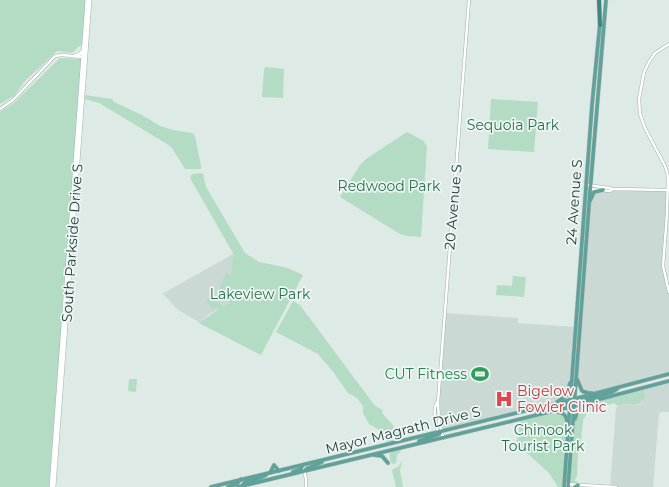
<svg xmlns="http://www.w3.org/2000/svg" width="669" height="487" viewBox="0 0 669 487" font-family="Montserrat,sans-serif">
  <rect width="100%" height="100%" fill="#ddeae6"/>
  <path fill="#cbd9d5" d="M603 190H668L663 266 669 292V374L601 392 586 393 580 388 576 375 588 208 594 192Z
    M233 254 229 303 210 314 199 323 197 321 178 310 165 296 162 294Z
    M444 313 518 318V323L576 327 570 383 563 398 554 402 439 430 437 413Z
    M669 381V412H661L659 414 653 487H610L616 408 621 404 628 402 636 405 641 404 643 402V387Z"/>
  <path fill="#b4dcc5" d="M0 0H86L82 44 72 53 57 51 25 81 14 96 0 104Z
    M60 58 82 59 49 487H0V112L14 103Z
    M265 67 284 69 283 98 262 97 264 70Z
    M85 95 112 99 114 102 142 115 160 126 173 130 192 133 195 136 201 166V169H185L172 148 167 144 99 103 85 99Z
    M491 99 538 102 534 152 488 149Z
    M407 132 424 141 427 147 421 237 407 236 400 234 340 197 360 165 366 159Z
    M202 173 203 174 206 187 245 253 259 262 288 268 303 275 261 355 199 323 219 309 217 307 213 310 211 308 210 305 206 301 207 299 214 300 221 304 222 307 229 303V296L218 291 226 273 231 275 233 253 190 178 192 174Z
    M513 276 526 277 524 297 496 295 497 285 512 286Z
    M293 301 300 305 375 406 383 410 382 413 392 424 398 435 403 434 402 439 389 442 386 441 383 432 369 424 363 413V406L357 398 348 393 334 373 318 354 276 332Z
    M129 379H137L136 392 128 391Z
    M643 387 645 397 641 403C633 407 628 400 618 406L614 403 588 412 583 420 580 450 578 453 577 477H576L575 481 578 482V485H568L575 418 580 406Z
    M556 412 563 414 567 421 563 487H558L549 473 516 443 519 433V423L520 421Z
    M400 450 401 451 397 455 396 463 394 464C390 463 389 456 390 453Z
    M402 461 400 471 403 487H396L392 471 393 469 398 467Z"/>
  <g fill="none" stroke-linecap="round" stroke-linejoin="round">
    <g stroke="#a0b1ae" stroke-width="3.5">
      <path id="tertiary" d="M669 44 655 53 649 62 644 72 639 99 640 114 645 128 665 166 668 176 667 214 663 266 669 292
        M0 109 13 100 55 56 62 55 83 57
        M586 185 610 188 612 189
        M590 189 610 191 612 189 668 190
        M437 402C432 411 436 423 438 433
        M443 437 439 422 438 402 469 0
        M303 466 306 479V487
        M564 484 616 487"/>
    </g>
    <g stroke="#9cb6b0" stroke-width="4">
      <path id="secondary" d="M75 56 80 54 83 50
        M51 487 87 0
        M54 487 90 0"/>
    </g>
    <g stroke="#bcc4c3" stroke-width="4.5">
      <path id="primary" d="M590 201 594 192 603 190
        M577 379 582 391 588 393H592
        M557 402 566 396 570 383
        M573 403 612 392 617 389
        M556 412C562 412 567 415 567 422
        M537 413 542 410 571 403
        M575 419 578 409 582 406
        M419 441 439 434 441 432
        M374 455 382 456 388 463
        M306 469 322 462
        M293 472 301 469 303 465
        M270 473 274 465 279 471
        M243 485 244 483 262 477 266 475
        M211 487 570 400 669 374
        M228 487 237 484 241 479
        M238 487 570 407 669 381
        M564 487 592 105 600 23
        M568 487 590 192 606 0
        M575 487 578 485"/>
    </g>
    <g stroke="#bcc4c3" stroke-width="5">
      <path id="trunk" d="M599 0 600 25"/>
    </g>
    <use href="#tertiary" stroke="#fff" stroke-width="2.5"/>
    <use href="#secondary" stroke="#fff" stroke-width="3"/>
    <use href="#primary" stroke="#60a19a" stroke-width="3.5"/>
    <use href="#trunk" stroke="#44847e" stroke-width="4"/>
  </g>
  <defs>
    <g id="stadium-bare" transform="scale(1.38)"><path d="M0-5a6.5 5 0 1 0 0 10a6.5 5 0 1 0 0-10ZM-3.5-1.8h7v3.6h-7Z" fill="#2e9e5b" stroke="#edf6f3" stroke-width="2.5" paint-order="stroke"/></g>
    <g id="hospital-bare" transform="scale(1.38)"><path d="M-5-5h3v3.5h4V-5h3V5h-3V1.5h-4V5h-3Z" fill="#e0444e" stroke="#edf6f3" stroke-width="2.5" paint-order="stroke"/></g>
  </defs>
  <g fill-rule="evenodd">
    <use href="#stadium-bare" x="480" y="374"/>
    <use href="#hospital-bare" x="504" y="399"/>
  </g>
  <g text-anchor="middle" stroke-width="3.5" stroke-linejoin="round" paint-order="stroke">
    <g font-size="14" fill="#28714f" stroke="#edf6f3">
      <text x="513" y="130">Sequoia Park</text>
      <text x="389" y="191">Redwood Park</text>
      <text x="260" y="299">Lakeview Park</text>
      <text x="543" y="435">Chinook<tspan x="543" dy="16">Tourist Park</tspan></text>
    </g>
    <g font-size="14" fill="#1e3936" stroke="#edf6f3">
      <text transform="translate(574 202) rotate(-86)" y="5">24 Avenue S</text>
      <text transform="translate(453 207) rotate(-85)" y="5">20 Avenue S</text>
      <text transform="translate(72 243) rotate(-86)" y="5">South Parkside Drive S</text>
      <text transform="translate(403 430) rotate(-14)" y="5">Mayor Magrath Drive S</text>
    </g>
    <g font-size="14" fill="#27864d" stroke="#edf6f3" text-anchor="end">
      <text x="467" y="379">CUT Fitness</text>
    </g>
    <g font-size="14" fill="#be3a42" stroke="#edf6f3" text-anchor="start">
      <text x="517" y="396">Bigelow<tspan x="517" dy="16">Fowler Clinic</tspan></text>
    </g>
  </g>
</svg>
